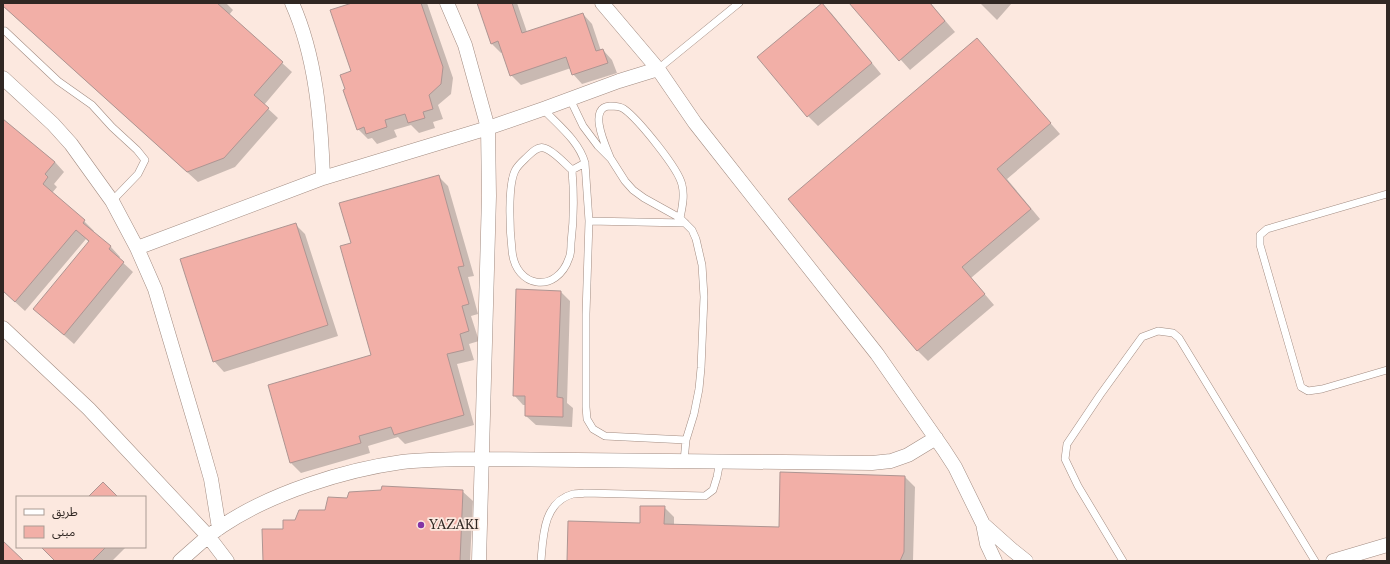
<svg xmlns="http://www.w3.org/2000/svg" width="1390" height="564" viewBox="0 0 1390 564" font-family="'Libre Baskerville','Noto Sans Arabic',serif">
  <rect width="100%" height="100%" fill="#fce8df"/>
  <path fill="#0003" d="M3 3H226L233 10 229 15 292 72 264 105 278 118 235 167 198 182 3 6Z
    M355 3H427L453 78 451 94 438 105 443 119 433 122 435 128 419 133 411 125 394 130 397 137 377 144 372 138 368 139 358 129 346 90 352 72Z
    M478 3H517L527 32 583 14 592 24 601 51 603 50 612 60 617 73 582 84 573 74 571 68 521 85 511 75 503 52 501 53 491 43Z
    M850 3H930L955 32 910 70Z
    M980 3H1012L997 20Z
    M822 4 832 14 881 74 818 126 808 116Z
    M977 39 1060 134 1007 179 1040 219 971 278 994 305 928 361 918 351 789 199Z
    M3 120 55 162 64 172 54 184 57 187 52 193 84 221 94 231 92 232 111 247 120 257 119 259 133 272 74 344 34 309 89 242 86 239 25 311 3 291Z
    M438 176 448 186 474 276 468 277 478 314 471 316 479 341 469 344 474 360 457 364 474 425 405 444 398 437 368 446 370 453 301 473 291 463 372 356 352 244Z
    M295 224 305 234 338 336 224 372 214 361Z
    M561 292 570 301 567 403 573 408 572 427 536 425 526 416V405H523L514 395Z
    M905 477 915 487 913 561H568L641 524 664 507 674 517V525L780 528Z
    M462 491 473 501 470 561H264L284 530 296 521 326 511 347 499Z
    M43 547H126L112 561H57Z"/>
  <path fill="#f2afa7" stroke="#ae9592" d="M3 3H217L283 62 254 95 269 108 224 158 187 172 3 6Z
    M352 3H421L443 67 441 84 429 95 433 109 423 112 425 118 408 123 405 114 385 120 387 127 366 134 364 127 357 130 343 90 345 89 340 75 351 71 330 10Z
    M477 3H512L522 33 583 13 596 51 603 49 608 63 572 75 566 57 510 76 498 41 491 44Z
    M822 3 872 63 807 117 757 57Z
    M849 3H930L945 21 899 61Z
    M977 38 1051 123 997 169 1031 209 962 267 985 294 917 351 788 199Z
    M3 119 55 162 45 174 48 177 43 184 85 220 83 223 111 246 109 249 124 262 64 335 33 309 89 241 76 230 15 302 3 291Z
    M439 175 464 266 458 267 469 304 462 306 469 331 460 334 464 350 447 354 464 415 394 435 391 427 359 436 361 443 290 463 268 385 371 355 340 246 351 243 339 203Z
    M296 223 328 325 213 362 180 259Z
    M516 289 561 291 557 397 563 398V417L525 416V396H513Z
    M780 472 905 476 904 552 900 561H567L568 521 640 523V506H665L664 524 779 527Z
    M103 482 118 497H88Z
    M382 486 463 490 460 561H263L262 529H283V520H295L299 510H325L328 497 347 498 349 492 381 490Z
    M3 541 24 561H3Z
    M41 547H106L92 561H55Z"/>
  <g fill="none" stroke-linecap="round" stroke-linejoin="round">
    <g stroke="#a28c82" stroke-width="8">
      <path id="service" d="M5 31 58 81 92 105 112 127 137 150 145 160 138 174 112 201
        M658 69 739 3
        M570 99 583 126 598 146 611 159 625 181 633 190 644 198 680 218 692 230 696 239 702 265 704 297 701 368 699 389 694 414 686 440
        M543 109C558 125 579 141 585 163L589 221 586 314V407L587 419 593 429 605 436 686 440 684 461
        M610 157C606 147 587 107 610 106 615 106 620 106 624 109 638 119 679 169 682 185 685 196 682 208 680 218
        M572 170C574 194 574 219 571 243 571 248 571 254 569 258 557 294 515 289 512 250 510 233 507 183 516 169 519 164 524 160 528 156 532 152 538 146 544 148 553 150 565 164 572 170L585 163
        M1387 194 1267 229 1260 235V245L1301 387 1308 391 1322 389 1387 370
        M589 221 685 223
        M541 561C543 537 543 502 573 494 577 493 581 494 585 493L705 496 713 490 717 477 720 461
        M1123 561 1078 486 1065 459 1067 444 1100 395 1142 337 1158 331 1173 333 1179 338 1315 561"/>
    </g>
    <g stroke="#a28c82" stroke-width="15">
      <path id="minor" d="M292 3C316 57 321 119 323 178
        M447 3 465 45 488 128 489 196 479 561
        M602 3 658 69 695 123 877 354 944 450 955 467 983 524 987 544 995 561
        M3 78 53 124 71 144 112 201 137 248 155 289 199 437 211 479 219 528
        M137 248 323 178 488 128 543 109 619 81 658 69
        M3 328 89 409 208 536 227 561
        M983 524 1011 549 1026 561
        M180 561C194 549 207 536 222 526 271 493 344 470 402 462 428 459 455 459 481 459L872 463 891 461 908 455 936 438
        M1333 561 1387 545"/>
    </g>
    <use href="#service" stroke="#fff" stroke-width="7"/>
    <use href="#minor" stroke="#fff" stroke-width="14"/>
  </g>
  <circle fill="#8234a5" stroke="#fce8df" stroke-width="1.5" cx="421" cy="525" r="4"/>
  <g text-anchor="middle" stroke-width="3.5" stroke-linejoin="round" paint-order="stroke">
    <g font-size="12" fill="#302723" stroke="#fce8df" text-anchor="start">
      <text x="429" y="529">YAZAKI</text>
    </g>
  </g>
  <rect width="1390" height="564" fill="none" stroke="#302723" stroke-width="8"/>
  <rect x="16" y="496" width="130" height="52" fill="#fce8df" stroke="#aa9b94"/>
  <rect x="24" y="509" width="20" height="6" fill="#ffffff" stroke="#aa9b94"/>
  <text x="52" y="516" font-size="12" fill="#302723">طريق</text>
  <rect x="24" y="526" width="20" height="12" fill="#f2afa7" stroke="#aa9b94"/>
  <text x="52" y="536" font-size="12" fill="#302723">مبنى</text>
</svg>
